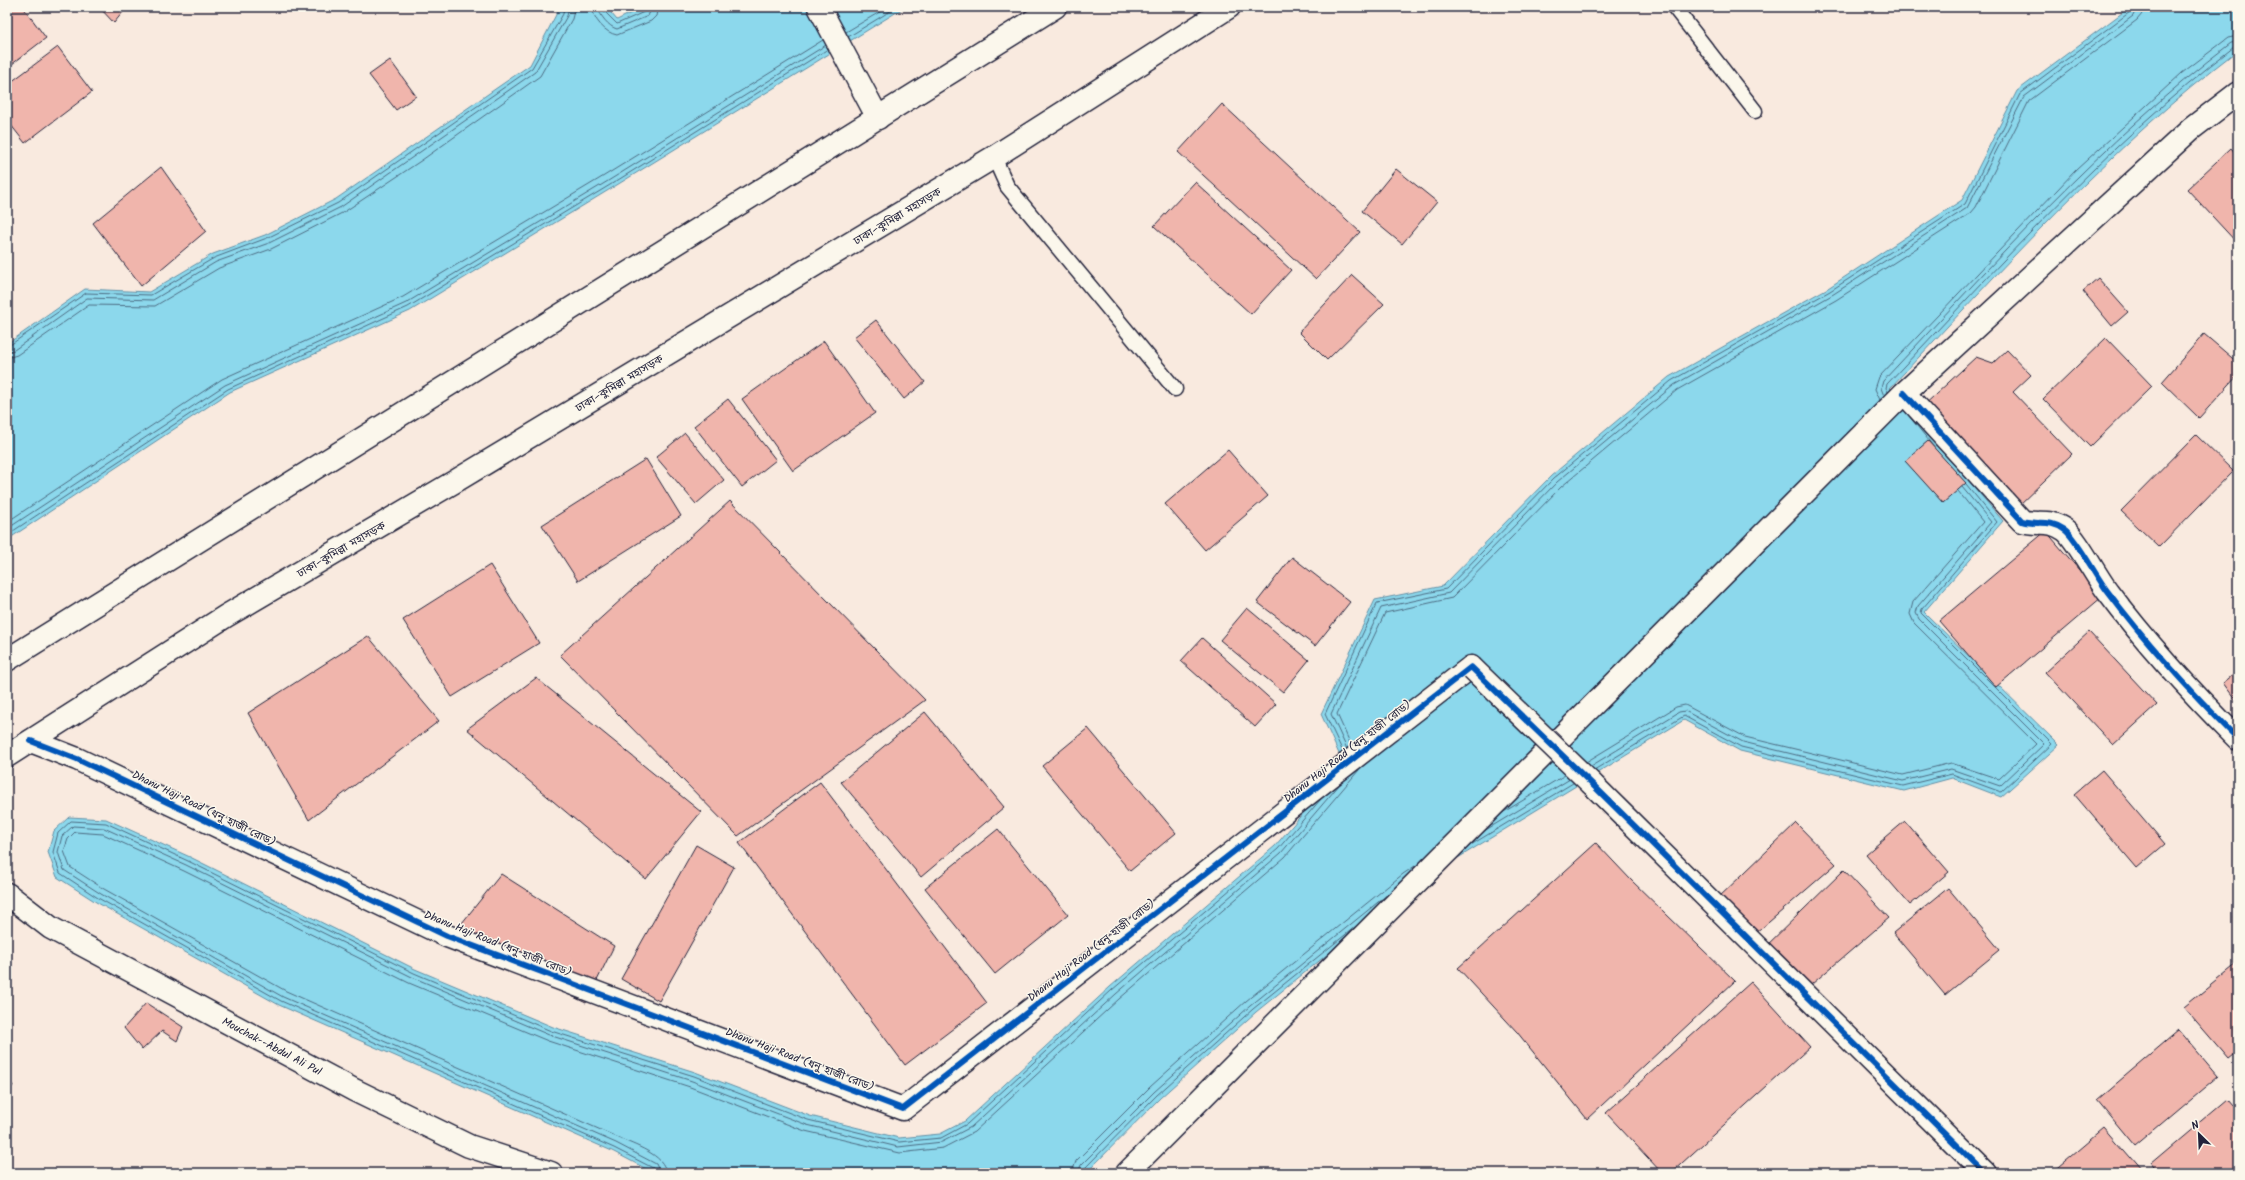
<svg xmlns="http://www.w3.org/2000/svg" width="2245" height="1180" viewBox="0 0 2245 1180" font-family="Kalam,'Noto Sans Bengali',sans-serif">
  <rect width="100%" height="100%" fill="#f9eadf"/>
  <filter id="ink" filterUnits="userSpaceOnUse"><feTurbulence type="fractalNoise" baseFrequency=".025" numOctaves="2"/><feDisplacementMap in="SourceGraphic" scale="8" xChannelSelector="R" yChannelSelector="G"/><feConvolveMatrix kernelMatrix="1 2 1 2 8 2 1 2 1" color-interpolation-filters="sRGB"/></filter>
  <g filter="url(#ink)">
    <path fill="#8cd8ec" stroke="#628fa5" d="M560 7H606L617 20 635 11 650 7H905L612 188 410 311 230 392 7 540V344L85 289 149 292 213 254 265 235 336 199 530 65Z
      M2130 7H2238V50C2109 148 2001 270 1890 388L2003 521 1924 612 2059 745 2001 797 1952 778 1904 791 1740 751 1684 720 1412 886 1256 1012 1160 1098 1086 1173H654L612 1151 279 1005 96 902 57 877 48 852 54 831 69 817 106 819 190 857 415 969 553 1027 695 1072 810 1116 899 1138 940 1134 965 1121 1110 987 1275 846 1344 765 1321 714 1375 600 1443 586 1551 476 1669 377 1828 288 1962 200 2017 91Z"/>
    <g fill="none" stroke-linecap="round" stroke-linejoin="round">
      <path stroke="#4c6b82" stroke-width="1" d="M592 7C593 19 605 33 617 35L651 21 656 16 658 7
        M598 7C599 15 609 27 617 29L648 16 652 7
        M603 7 604 11 617 24 644 12 647 7
        M846 32 888 7
        M848 37 897 7
        M7 347 86 293 151 295 214 258 267 238 338 203 532 68 563 14 564 7
        M7 352 14 350 87 298 153 300 216 262 269 243 341 207 535 72 567 16 569 7
        M7 358 17 355 89 305 155 306 219 268 271 249 344 212 422 160 540 76 572 19 575 7
        M1888 392 1886 388 1887 384C1998 267 2106 145 2234 47H2238
        M1884 396 1881 388 1883 381C1994 263 2102 141 2231 43L2238 42
        M1880 400 1875 389 1879 377 2076 170 2182 73 2228 38 2238 36
        M1904 410 1934 447
        M7 522 222 379 403 297 604 176 823 40
        M7 529 225 385 406 303 608 181 826 45
        M7 535 228 389 408 307 610 185 828 49
        M1351 745 1337 714 1385 613 1452 598 1561 487 1677 390 1836 300 1971 213 1976 207 2029 101 2137 20 2142 14 2143 7
        M1347 749 1331 714 1381 608 1449 593 1557 482 1674 385 1832 295 1967 208 2024 97 2133 16 2137 7
        M1343 752 1325 714 1377 603 1446 589 1553 479 1671 381 1830 291 1965 204 2020 94 2130 12 2132 7
        M1586 762 1676 707 1685 705 1745 737 1903 775 1951 763 1999 779 2036 744 1914 623 1910 614 1913 602 1983 522 1958 491
        M1591 766 1679 712 1685 711 1743 742 1903 781 1951 769 2000 786 2044 744 1919 619 1916 613 1918 606 1991 522 1962 487
        M1594 770 1684 716 1741 747 1903 786 1952 774 2001 792 2052 744 1921 613 1922 609 1997 522 1966 484
        M1502 813 1565 775
        M1484 831 1570 779
        M1469 846 1573 783
        M655 1173 653 1168 614 1148 281 1001 98 898 60 873 53 852 58 833 71 821 106 823 188 861 414 973 551 1031 694 1076 808 1120 899 1142 941 1138 967 1124 1112 990 1278 849 1321 799
        M660 1173 656 1164 616 1143 283 997 101 894 64 870 58 852 62 836 73 826 104 828 186 865 412 977 549 1035 692 1081 807 1125 898 1147 942 1142 971 1127 1116 994 1281 853 1340 784
        M666 1173C665 1154 633 1145 619 1138L286 991 104 889 70 867 64 851 68 839 75 832 103 834 184 871 409 983 548 1041 690 1087 805 1131 900 1153 943 1148 974 1132 1119 999 1285 857 1359 770
        M1072 1173 1076 1161 1150 1087 1246 1001 1403 874 1415 866
        M1078 1173 1081 1165 1154 1092 1250 1006 1388 894
        M1083 1173 1085 1168 1157 1095 1253 1009 1355 927"/>
    </g>
    <path fill="#f0b5ac" stroke="#22223b" d="M7 7H23L46 38 7 68Z
      M99 7H127L114 23Z
      M58 47 92 92 25 143 7 120V85Z
      M390 60 416 96 396 110 369 75Z
      M1222 104 1360 232 1316 279 1178 152Z
      M2231 148 2238 156V244L2187 189Z
      M161 167 206 231 141 286 93 223Z
      M1396 169 1437 202 1402 244 1362 211Z
      M1195 182 1291 270 1251 314 1154 226Z
      M1352 275 1384 304 1327 360 1299 332Z
      M2098 278 2128 312 2112 326 2083 291Z
      M876 320 925 382 904 399 854 337Z
      M2204 334 2238 363V375L2199 418 2162 382Z
      M2106 338 2152 386 2090 447 2043 399Z
      M824 341 875 413 793 471 742 399Z
      M2007 350 2031 375 2013 392 2072 454 2016 508 1921 408 1976 357 1993 363Z
      M728 399 776 460 742 487 694 426Z
      M685 433 724 480 696 504 656 457Z
      M2196 435 2233 471 2159 547 2121 511Z
      M1928 441 1966 483 1943 503 1905 461Z
      M1228 450 1268 496 1205 550 1165 504Z
      M646 459 681 516 578 581 542 525Z
      M730 501 925 700 738 836 560 655Z
      M2046 531 2102 597 1996 687 1939 621Z
      M1292 557 1350 602 1315 646 1257 602Z
      M490 565 539 643 452 697 403 620Z
      M1247 608 1309 660 1283 692 1220 640Z
      M2089 632 2157 705 2113 745 2045 672Z
      M368 636 439 721 309 820 248 713Z
      M1202 638 1276 704 1255 727 1181 661Z
      M2238 671V703L2223 683Z
      M536 678 701 812 646 879 467 729Z
      M925 712 1004 807 921 877 841 782Z
      M1088 728 1176 833 1130 871 1042 766Z
      M2102 770 2165 844 2137 868 2074 794Z
      M820 782 987 1003 905 1065 739 843Z
      M1905 821 1949 872 1910 905 1866 854Z
      M1796 823 1836 864 1754 935 1717 899Z
      M998 829 1068 915 995 974 925 888Z
      M1596 843 1631 880 1735 981 1587 1119 1517 1032 1458 968Z
      M696 845 734 867 659 1001 621 979Z
      M1844 870 1889 918 1805 990 1760 952Z
      M501 874 614 946 586 1003 450 938Z
      M1948 888 2000 950 1945 995 1893 933Z
      M2238 963V1050L2228 1058 2184 1007Z
      M1751 982 1810 1047 1671 1173H1662L1606 1113Z
      M146 1003 183 1027 177 1041 162 1031 142 1050 124 1028Z
      M2179 1030 2218 1076 2135 1146 2097 1100Z
      M7 1076 13 1086 7 1090Z
      M2227 1099 2238 1112V1168L2232 1173H2157L2150 1164Z
      M2104 1129 2142 1173H2052Z"/>
    <g fill="none" stroke-linecap="round" stroke-linejoin="round">
      <g stroke="#22223b" stroke-width="17">
        <path id="service" d="M1674 7 1755 111
          M994 157 1007 186 1175 389"/>
      </g>
      <g stroke="#22223b" stroke-width="25">
        <path id="minor" d="M819 7 878 118
          M1904 393 2022 521C2039 526 2048 518 2065 530 2076 538 2097 578 2108 592 2147 644 2192 693 2238 739
          M31 741 77 759 447 936 903 1109 1471 667
          M1592 784 1985 1173
          M7 894 51 928 354 1090 469 1146 551 1173
          M1127 1173 1904 393 2191 129 2238 93"/>
      </g>
      <g stroke="#22223b" stroke-width="25">
        <path id="trunk" d="M7 660 1055 7
          M7 756 226 616 454 482 994 157 1229 7"/>
      </g>
      <use href="#service" stroke="#fbf7ec" stroke-width="14"/>
      <use href="#minor" stroke="#fbf7ec" stroke-width="22"/>
      <use href="#trunk" stroke="#fbf7ec" stroke-width="22"/>
      <g stroke="#22223b" stroke-width="25" stroke-linecap="butt">
        <path id="minor-bridge" d="M1471 667 1592 784"/>
      </g>
      <use href="#minor-bridge" stroke="#fbf7ec" stroke-width="22"/>
      <g stroke="#fbf7ec" stroke-width="8">
        <path id="cycleway" d="M1904 393 2022 521C2039 526 2048 518 2065 530 2076 538 2097 578 2108 592 2147 644 2192 693 2238 739
          M31 741 77 759 447 936 903 1109 1471 667 1592 784 1985 1173"/>
      </g>
      <use href="#cycleway" stroke="#0057b8" stroke-width="6"/>
    </g>
  </g>
  <g text-anchor="middle" stroke-width="3" stroke-linejoin="round" paint-order="stroke">
    <g font-size="11" fill="#22223b" stroke="#fbf7ec">
      <text transform="translate(897 216) rotate(-31)" y="4">ঢাকা–কুমিল্লা মহাসড়ক</text>
      <text transform="translate(619 383) rotate(-31)" y="4">ঢাকা–কুমিল্লা মহাসড়ক</text>
      <text transform="translate(341 549) rotate(-30)" y="4">ঢাকা–কুমিল্লা মহাসড়ক</text>
      <text transform="translate(1347 751) rotate(-38)" y="4">Dhanu Haji Road (ধনু হাজী রোড)</text>
      <text transform="translate(204 808) rotate(26)" y="4">Dhanu Haji Road (ধনু হাজী রোড)</text>
      <text transform="translate(498 943) rotate(22)" y="4">Dhanu Haji Road (ধনু হাজী রোড)</text>
      <text transform="translate(1091 950) rotate(-38)" y="4">Dhanu Haji Road (ধনু হাজী রোড)</text>
      <text transform="translate(272 1046) rotate(28)" y="4">Mouchak--Abdul Ali Pul</text>
      <text transform="translate(800 1059) rotate(21)" y="4">Dhanu Haji Road (ধনু হাজী রোড)</text>
    </g>
  </g>
  <rect width="2245" height="1180" fill="none" stroke="#fbf7ec" stroke-width="24"/>
  <rect x="12" y="12" width="2221" height="1156" fill="none" stroke="#22223b" stroke-width="1.5" filter="url(#ink)"/>
  <g transform="translate(2199 1134) rotate(336)" stroke="#fbf7ec" stroke-width="3" paint-order="stroke">
  <path d="M0-3L7 15L0 10L-7 15Z" fill="#22223b"/>
  <text y="-6" font-size="11" font-weight="bold" text-anchor="middle" fill="#22223b">N</text>
  </g>
</svg>
